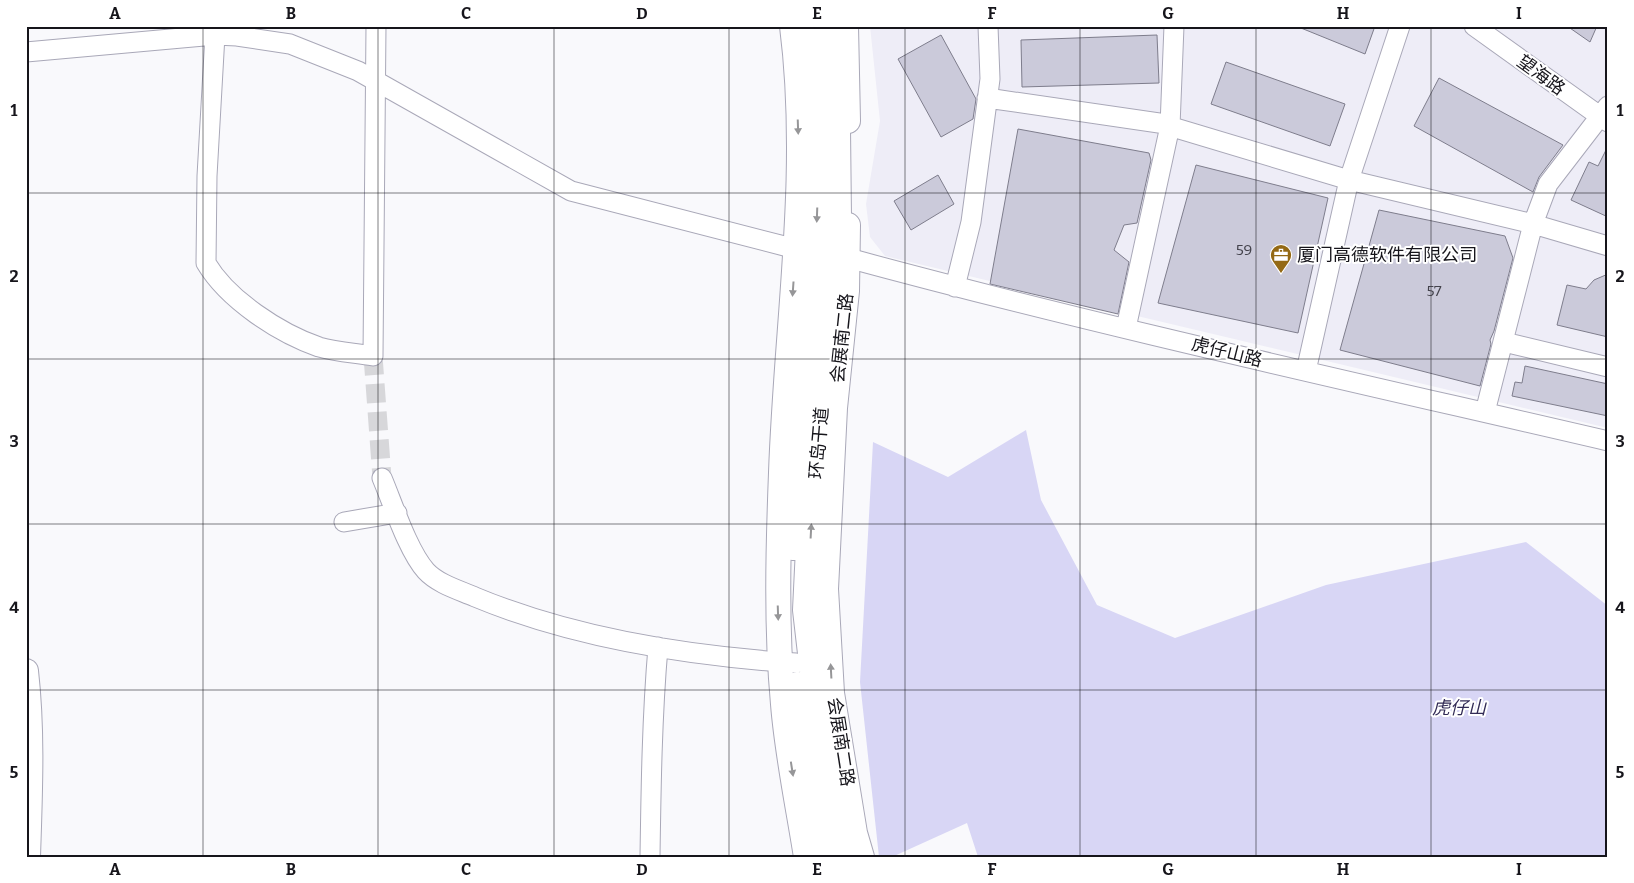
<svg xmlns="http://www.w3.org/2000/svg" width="1634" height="883" viewBox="0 0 1634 883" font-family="Bitter,'Noto Sans SC',serif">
  <rect width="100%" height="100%" fill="#f9f9fc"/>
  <path fill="#eeedf7" d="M870 26H1608V428L885 256 870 237 866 204 880 121Z"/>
  <path fill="#d8d6f5" d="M1026 430 1041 500 1097 605 1175 638 1326 585 1526 542 1608 606V857H978L967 823 892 857H879L860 682 873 442 948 477Z"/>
  <path fill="#cbcada" stroke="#7e7d8c" d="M1296 26H1375L1365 54Z
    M1567 26H1597L1590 42Z
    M941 35 976 99 973 119 941 137 898 59Z
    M1157 35 1159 83 1022 87 1021 40Z
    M1226 62 1345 104 1330 146 1211 104Z
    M1439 78 1563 145 1539 177 1533 192 1414 126Z
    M1018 129 1149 153 1151 160 1137 223 1124 225 1114 250 1129 262 1118 314 990 284Z
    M1608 146V217L1571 200 1589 162 1598 166Z
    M1196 165 1328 198 1298 333 1158 303Z
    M938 175 954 204 911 230 894 201Z
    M1379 210 1505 236 1513 258 1494 331 1490 340 1491 344 1480 386 1340 350Z
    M1608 274V337L1557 325 1567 285 1586 289 1594 280Z
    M1525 366 1608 384V416L1512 396 1515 382 1522 383Z"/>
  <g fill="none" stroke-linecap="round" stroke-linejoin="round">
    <path stroke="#d7d7da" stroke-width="19" stroke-dasharray="19 9" stroke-linecap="butt" d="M373 356 382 478"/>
    <g stroke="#a9a8b8" stroke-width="21">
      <path id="minor" d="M213 26 215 35 207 176 206 263C228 300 279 333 319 347 336 352 355 353 373 356L376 26
        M1474 26 1608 122
        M26 52 215 35 237 36 290 44 358 71 571 191 796 249
        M987 98 1159 123 1349 180 1533 224 1608 246
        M848 258C1099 326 1354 382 1608 441
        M955 287 971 222 990 79 988 26
        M1126 328 1170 126 1174 26
        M1504 342 1608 367
        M1306 371 1349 180 1400 26
        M1485 412 1533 224 1548 184 1608 106
        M382 478C393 504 408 551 426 571 438 584 459 590 475 597 576 639 688 656 796 663
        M344 522 397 513
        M650 857C651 787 652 717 658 647"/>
    </g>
    <g stroke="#a9a8b8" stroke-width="26">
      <path id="major" d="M792 26C811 175 786 324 781 473 778 550 776 627 783 704 787 755 798 806 806 857
        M846 26 848 121
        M848 225 847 291 835 408 826 589 832 693 855 833 862 857
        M26 671C33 733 30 794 28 857"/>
    </g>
    <g stroke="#a9a8b8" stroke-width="30">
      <path id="highway" d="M829 26 836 129 837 218 826 361 811 528 807 610 818 705 834 806 846 857
        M793 546 795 462 817 215 816 139 806 26
        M798 686 803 741 824 857"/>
    </g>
    <use href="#minor" stroke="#fff" stroke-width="19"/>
    <use href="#major" stroke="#fff" stroke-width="24"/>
    <use href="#highway" stroke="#fff" stroke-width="28"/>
  </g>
  <defs><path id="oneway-solid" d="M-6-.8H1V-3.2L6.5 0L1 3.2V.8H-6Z" transform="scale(1.25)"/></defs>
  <g fill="#969698">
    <use href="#oneway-solid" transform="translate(798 127) rotate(88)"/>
    <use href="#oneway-solid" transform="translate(817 215) rotate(92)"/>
    <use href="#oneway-solid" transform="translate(793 289) rotate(94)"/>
    <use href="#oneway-solid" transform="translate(811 531) rotate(-87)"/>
    <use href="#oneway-solid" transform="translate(778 613) rotate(88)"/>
    <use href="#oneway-solid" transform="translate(831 671) rotate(-93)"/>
    <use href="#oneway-solid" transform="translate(792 769) rotate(81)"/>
  </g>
  <path fill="none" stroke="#16151b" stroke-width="1" stroke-opacity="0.55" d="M203 26V857M378 26V857M554 26V857M729 26V857M905 26V857M1080 26V857M1256 26V857M1431 26V857M26 193H1608M26 359H1608M26 524H1608M26 690H1608"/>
  <defs>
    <g id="office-pin" transform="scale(1.125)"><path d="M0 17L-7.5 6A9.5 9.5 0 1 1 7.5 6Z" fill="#946914" stroke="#fff"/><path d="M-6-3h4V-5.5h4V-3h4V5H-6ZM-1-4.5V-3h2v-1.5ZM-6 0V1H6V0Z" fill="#fff"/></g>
  </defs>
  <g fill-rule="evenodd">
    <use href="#office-pin" x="1281" y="255"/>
  </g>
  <g text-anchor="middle" stroke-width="4" stroke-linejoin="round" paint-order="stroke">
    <g font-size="15" fill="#43424b">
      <text x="1244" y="255">59</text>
      <text x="1434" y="296">57</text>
    </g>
    <g font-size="18" fill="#16151b" stroke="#fff">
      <text transform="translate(1541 75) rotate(36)" y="6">望海路</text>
      <text transform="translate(842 338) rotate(-84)" y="6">会展南二路</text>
      <text transform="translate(1227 352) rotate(14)" y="6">虎仔山路</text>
      <text transform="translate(819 443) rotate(-85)" y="6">环岛干道</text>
      <text transform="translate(841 742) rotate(81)" y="6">会展南二路</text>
    </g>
    <g font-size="18" fill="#16151b" stroke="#fff" text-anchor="start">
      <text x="1297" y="261">厦门高德软件有限公司</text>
    </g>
    <g font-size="18" font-style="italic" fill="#322b56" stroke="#fff">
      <text x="1459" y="714">虎仔山</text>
    </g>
  </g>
  <rect width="1634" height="883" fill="none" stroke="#ffffff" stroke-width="55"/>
  <rect x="28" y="28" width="1578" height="828" fill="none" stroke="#16151b" stroke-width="2"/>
  <g font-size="16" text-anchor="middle" font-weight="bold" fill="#16151b">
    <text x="115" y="19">A</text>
    <text x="291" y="19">B</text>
    <text x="466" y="19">C</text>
    <text x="642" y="19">D</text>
    <text x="817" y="19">E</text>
    <text x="992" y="19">F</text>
    <text x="1168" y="19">G</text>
    <text x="1343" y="19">H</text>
    <text x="1519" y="19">I</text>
    <text x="14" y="116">1</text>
    <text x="1620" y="116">1</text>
    <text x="14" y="282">2</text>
    <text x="1620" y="282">2</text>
    <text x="14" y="447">3</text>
    <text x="1620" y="447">3</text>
    <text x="14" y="613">4</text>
    <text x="1620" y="613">4</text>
    <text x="14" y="778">5</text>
    <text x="1620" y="778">5</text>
    <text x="115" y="875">A</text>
    <text x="291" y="875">B</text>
    <text x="466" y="875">C</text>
    <text x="642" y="875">D</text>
    <text x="817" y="875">E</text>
    <text x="992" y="875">F</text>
    <text x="1168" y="875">G</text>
    <text x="1343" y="875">H</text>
    <text x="1519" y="875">I</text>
  </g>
</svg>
